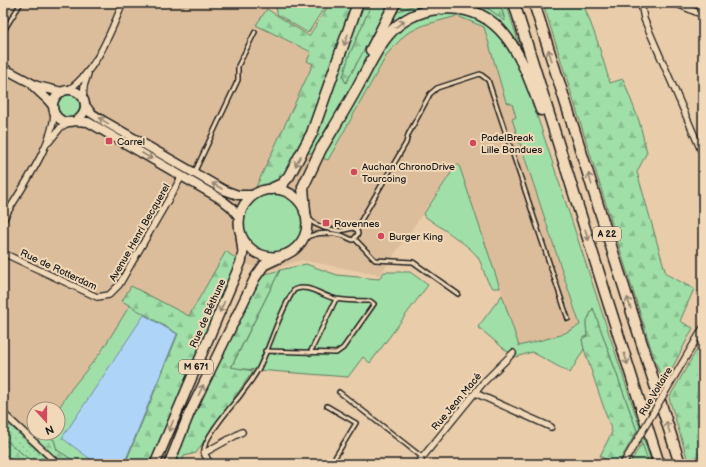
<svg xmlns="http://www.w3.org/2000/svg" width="706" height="467" viewBox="0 0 706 467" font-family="'Balsamiq Sans',sans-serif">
  <defs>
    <pattern id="forest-firs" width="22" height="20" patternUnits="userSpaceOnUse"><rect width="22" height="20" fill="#a0dfa8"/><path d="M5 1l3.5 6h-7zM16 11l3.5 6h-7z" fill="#89bf90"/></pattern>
    <pattern id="park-dots" width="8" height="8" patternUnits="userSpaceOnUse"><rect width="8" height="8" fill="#a0dfa8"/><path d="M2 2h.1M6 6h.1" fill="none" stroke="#89bf90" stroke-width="1.8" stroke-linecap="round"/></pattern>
  </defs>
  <rect width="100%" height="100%" fill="#e9ccaa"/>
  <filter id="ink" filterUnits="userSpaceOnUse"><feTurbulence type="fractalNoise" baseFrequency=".025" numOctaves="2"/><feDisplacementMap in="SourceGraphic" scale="8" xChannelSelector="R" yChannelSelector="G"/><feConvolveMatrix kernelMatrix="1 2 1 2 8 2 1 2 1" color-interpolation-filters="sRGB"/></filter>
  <g filter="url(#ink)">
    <path fill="#dcbd9b" d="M3 3H271L257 25 311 53 313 64 257 187 299 149 328 160 388 53 406 34 424 25 457 16 484 27 506 101 512 104 516 117 512 119 580 325 561 335 519 346 459 165 457 164 380 275 301 260 265 272 237 260 226 251 179 334 125 464H79L54 440 43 433H58V409H34V433H42L34 447 3 419Z"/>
    <path fill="#a0dfa8" stroke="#5e7e62" d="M278 3H327L308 33 277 14 276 6Z
      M354 3H372L349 56 343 77 346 83 380 20 408 7 424 3H475L489 9 505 20 500 3H506L521 50 522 70 652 464H649L593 308 586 323 587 336 582 339 584 349 570 373 532 352 516 357 513 350 508 352 478 327 502 295 519 346 561 335 580 325 512 119 516 117 512 104 506 102 484 27 457 16 424 25 406 34 388 53 328 160 299 149 314 115Z
      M56 106a12 12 0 1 1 24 0a12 12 0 1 1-24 0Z
      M457 164 459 165 500 288H493C484 280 484 266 477 256 469 245 435 224 423 215Z
      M243 224a30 30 0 1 1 60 0a30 30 0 1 1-60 0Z
      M306 264 337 275 379 279 384 272H410L428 285 370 363 363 357 348 377 231 368 280 270Z
      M130 305 179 334 125 464H79L57 450 54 440 43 433H58V409L72 388 101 352Z"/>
    <path fill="url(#forest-firs)" stroke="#5e7e62" d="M330 3H354L314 115 299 149 282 178 272 184 256 187 313 64 307 61 311 52 256 25 267 9 309 36Z
      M372 3H424L408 7 380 21 346 83 343 77 349 56Z
      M475 3H500L505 21 489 9Z
      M543 3H583L597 40 610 83 623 79 639 121 647 152 637 172 666 274 694 289 680 321 693 328 664 384 654 358Z
      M226 251 237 260 152 464H125L178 334 122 301 131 286 189 316Z
      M280 270 231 367 253 371 196 453 184 456 182 464H172L234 330 262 275Z
      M593 308 637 431 618 464H613L600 456 612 432 584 349 582 339 587 336 586 323Z
      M703 339V464H689L669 398Z
      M42 433 54 440 57 450 79 464H52L34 447Z
      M3 438 35 464H18L3 453Z
      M642 443 649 464H629Z"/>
    <path fill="url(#park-dots)" stroke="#5e7e62" d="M3 419 52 464H35L3 438Z"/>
    <path fill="#aed5f8" stroke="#748ba0" d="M144 315 177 334 124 464H97L62 438Z"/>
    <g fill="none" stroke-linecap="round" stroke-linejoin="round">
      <g stroke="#1c1c1c" stroke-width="6">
        <path id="lane" d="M3 32 21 3
          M195 171 238 80V66L255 32
          M356 229 406 143 408 135 430 94 437 88 480 74 488 80 568 319
          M303 239C315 232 328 232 341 235 345 236 349 239 353 240L358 234 357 230 353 228 340 231 324 228 315 224 307 217
          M355 239 375 260 413 262 458 294
          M310 353 336 299
          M339 392 422 457
          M327 406 356 423 331 464
          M204 453C201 441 230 408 239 397 246 387 255 377 260 366 272 341 279 313 294 290 307 283 322 296 336 299 347 301 359 301 370 301L374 304 343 348 336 353 265 351"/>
      </g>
      <g stroke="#1c1c1c" stroke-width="8">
        <path id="street" d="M641 3 644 19 703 155
          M675 3 703 15
          M68 90C96 72 110 33 123 3
          M83 99 84 86 88 74
          M49 142 61 127 70 122
          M3 220C20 190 53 146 54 113
          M3 253 97 297 109 295 119 285 182 176
          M667 389 703 328
          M475 393 551 427
          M3 413 58 464
          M210 464 204 453 242 432
          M417 464 483 383 513 353
          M623 464 636 442"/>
      </g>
      <g stroke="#1c1c1c" stroke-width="11">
        <path id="secondary" d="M3 68 37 86 62 92
          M34 87 48 100 53 106
          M53 106a16 16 0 1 1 32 0a16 16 0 1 1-32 0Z
          M85 105 91 113 102 120 224 190 238 195H254
          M75 121 88 122 221 199 231 207 239 217"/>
      </g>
      <g stroke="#1c1c1c" stroke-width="12">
        <path id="primary" d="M239 223a34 34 0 1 1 68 0a34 34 0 1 1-68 0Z
          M155 464 241 262 243 252 241 236
          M169 464 189 414 255 278 264 265 281 257"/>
      </g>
      <g stroke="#1c1c1c" stroke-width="13">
        <path id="highway" d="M514 3 659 464
          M534 3 680 464
          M371 50 395 3
          M320 151C333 129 346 108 358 86 368 68 376 49 389 34 401 20 419 11 437 9 503 0 523 61 541 110
          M271 189 282 184 289 176 312 133 358 3
          M305 212 303 187 322 147"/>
      </g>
      <use href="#lane" stroke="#f0d8b8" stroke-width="3"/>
      <use href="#street" stroke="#f0d8b8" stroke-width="5.5"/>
      <use href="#secondary" stroke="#f0d8b8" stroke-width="8"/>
      <use href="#primary" stroke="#f0d8b8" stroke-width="9"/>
      <use href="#highway" stroke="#f0d8b8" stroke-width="10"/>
      <g stroke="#1c1c1c" stroke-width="8" stroke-linecap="butt">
        <path id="street-bridge" d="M636 442 667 389"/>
      </g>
      <use href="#street-bridge" stroke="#f0d8b8" stroke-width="5.5"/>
    </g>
    <defs><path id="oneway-shaft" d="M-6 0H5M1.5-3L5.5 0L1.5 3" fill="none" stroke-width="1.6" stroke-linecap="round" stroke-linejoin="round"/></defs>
    <g stroke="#918372">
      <use href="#oneway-shaft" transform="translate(400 24) rotate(-36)"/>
      <use href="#oneway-shaft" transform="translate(346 40) rotate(109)"/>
      <use href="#oneway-shaft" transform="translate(550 55) rotate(-108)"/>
      <use href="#oneway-shaft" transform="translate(104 121) rotate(-149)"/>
      <use href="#oneway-shaft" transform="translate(147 156) rotate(30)"/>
      <use href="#oneway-shaft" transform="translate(298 161) rotate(119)"/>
      <use href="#oneway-shaft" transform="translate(590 179) rotate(-107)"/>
      <use href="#oneway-shaft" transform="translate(217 186) rotate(-150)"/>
      <use href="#oneway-shaft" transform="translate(587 235) rotate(72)"/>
      <use href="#oneway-shaft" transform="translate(629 303) rotate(-108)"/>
      <use href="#oneway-shaft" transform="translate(222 307) rotate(114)"/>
      <use href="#oneway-shaft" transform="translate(626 359) rotate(73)"/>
      <use href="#oneway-shaft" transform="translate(201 390) rotate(-64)"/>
      <use href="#oneway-shaft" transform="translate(171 426) rotate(112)"/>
      <use href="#oneway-shaft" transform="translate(668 427) rotate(-108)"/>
    </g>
  </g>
  <g fill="#d1495b" stroke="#f0d8b8" stroke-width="1.5">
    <rect x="105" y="137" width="8" height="8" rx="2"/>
    <circle cx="473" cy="143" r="4"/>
    <circle cx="354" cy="172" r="4"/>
    <rect x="322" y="219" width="8" height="8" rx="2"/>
    <circle cx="381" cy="236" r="4"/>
  </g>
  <g text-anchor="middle" stroke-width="4" stroke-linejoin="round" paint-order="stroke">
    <g fill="#f0d8b8" stroke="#5c544b" stroke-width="1">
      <rect x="593" y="227" width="28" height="14" rx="3"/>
      <rect x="179" y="360" width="34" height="14" rx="3"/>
    </g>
    <g font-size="9" font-weight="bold" fill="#1c1c1c">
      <text x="607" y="237">A 22</text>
      <text x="196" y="370">M 671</text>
    </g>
    <g font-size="10" fill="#1c1c1c" stroke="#f0d8b8" text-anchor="start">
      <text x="481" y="141">PadelBreak<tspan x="481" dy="12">Lille Bondues</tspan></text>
      <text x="117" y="145">Carrel</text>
      <text x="362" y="170">Auchan ChronoDrive<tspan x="362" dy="12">Tourcoing</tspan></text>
      <text x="334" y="227">Ravennes</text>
      <text x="389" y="240">Burger King</text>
    </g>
    <g font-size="10" fill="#1c1c1c" stroke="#f0d8b8">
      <text transform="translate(139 232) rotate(-60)" y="4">Avenue Henri Becquerel</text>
      <text transform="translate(59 269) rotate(25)" y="4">Rue de Rotterdam</text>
      <text transform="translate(207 313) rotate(-66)" y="4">Rue de Béthune</text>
      <text transform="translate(655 391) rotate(-59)" y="4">Rue Voltaire</text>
      <text transform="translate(456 401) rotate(-50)" y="4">Rue Jean Macé</text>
    </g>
  </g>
  <rect width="706" height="467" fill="none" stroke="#f0d8b8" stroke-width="16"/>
  <rect x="8" y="8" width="690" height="451" fill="none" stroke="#1c1c1c" stroke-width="1.5" filter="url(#ink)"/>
  <g transform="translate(46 421) rotate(159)"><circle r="19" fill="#f0d8b8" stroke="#9b8d7a"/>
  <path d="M0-3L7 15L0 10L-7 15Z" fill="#d1495b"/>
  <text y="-6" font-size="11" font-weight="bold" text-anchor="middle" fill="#1c1c1c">N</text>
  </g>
</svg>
